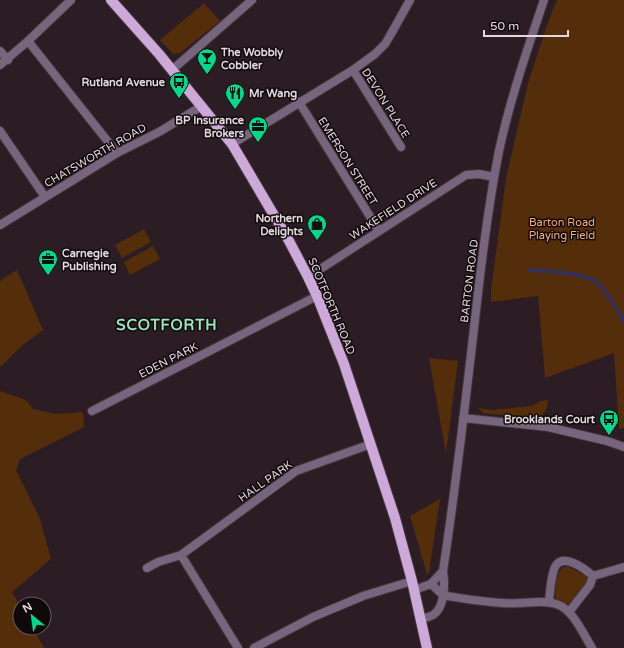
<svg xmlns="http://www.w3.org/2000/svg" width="624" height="648" viewBox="0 0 624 648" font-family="'Varela Round',sans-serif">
  <rect width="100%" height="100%" fill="#2c1c23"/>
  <path fill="#542e0b" d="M557 0H624V428L619 429 614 353 545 378 538 296 491 302V290L506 178 528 83 547 25Z
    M204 3 220 21 180 53 173 54 160 40Z
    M144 229 151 242 122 258 115 245Z
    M153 246 160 259 130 275 124 262Z
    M17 270 43 330 24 344 0 367V281Z
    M429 358 458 361 446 454Z
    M0 391 26 400 33 409 57 414 83 412 84 427 20 459 16 470 40 519 51 559 12 592 20 606V628H33L44 648H0Z
    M548 400C548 408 544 414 538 419L483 413 478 408 492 410 532 406 541 401Z
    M440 499 429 573 427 574 410 516Z
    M563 567H569L586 576 588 582 573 601C567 605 563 604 557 601 553 593 556 572 563 567Z"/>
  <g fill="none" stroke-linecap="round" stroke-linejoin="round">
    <path stroke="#312f63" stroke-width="3.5" d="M529 270C548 272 579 271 596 282 604 287 619 312 624 322"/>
    <g stroke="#46363d" stroke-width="10">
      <path id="minor" d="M28 41 117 153
        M0 51 8 60
        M0 65 28 41 71 0
        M172 70 252 0
        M353 70 401 147
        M299 102 379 231
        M0 131 45 197
        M232 144 353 70 375 54 385 44 391 34 410 0
        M0 225 117 153 159 132 202 106
        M308 277 466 175 479 174 494 177
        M92 411 317 296
        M181 555 238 648
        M147 568 158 562 181 555 296 471 371 444
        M593 576 624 567
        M431 584 443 595 447 596C466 599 484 602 503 603 520 605 547 598 561 606 574 613 584 635 592 648
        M549 602C550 592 551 575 555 567 563 552 585 569 593 576L590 585 569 612
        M254 648 313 617 363 596 412 581"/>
    </g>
    <g stroke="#46363d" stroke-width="10">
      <path id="tertiary" d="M463 418 548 427 607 441 624 447
        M414 590 431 584 443 571
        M421 619C425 618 429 617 433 615 445 608 445 583 443 571 455 493 464 415 473 337 480 275 487 212 499 151 510 100 527 50 544 0"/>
    </g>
    <g stroke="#46363d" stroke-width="12">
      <path id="primary" d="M111 0 159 54 232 144 288 239 308 277 317 296 344 364 395 518 412 581 427 648"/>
    </g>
    <use href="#minor" stroke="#76657c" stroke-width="8"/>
    <use href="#tertiary" stroke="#76657c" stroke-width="8"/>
    <use href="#primary" stroke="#cca9d9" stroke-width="10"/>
  </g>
  <defs>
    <g id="bar-pin" transform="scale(1)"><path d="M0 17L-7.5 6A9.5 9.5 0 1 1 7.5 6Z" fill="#00d98c" stroke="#10090c"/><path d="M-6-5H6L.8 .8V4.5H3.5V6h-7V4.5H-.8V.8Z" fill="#111"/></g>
    <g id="bus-pin" transform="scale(1)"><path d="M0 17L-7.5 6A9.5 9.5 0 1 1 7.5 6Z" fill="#00d98c" stroke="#10090c"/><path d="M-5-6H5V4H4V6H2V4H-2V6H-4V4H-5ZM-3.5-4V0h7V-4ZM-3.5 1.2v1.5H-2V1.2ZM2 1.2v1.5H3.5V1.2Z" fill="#111"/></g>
    <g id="restaurant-pin" transform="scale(1)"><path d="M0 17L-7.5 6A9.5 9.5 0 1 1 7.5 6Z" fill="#00d98c" stroke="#10090c"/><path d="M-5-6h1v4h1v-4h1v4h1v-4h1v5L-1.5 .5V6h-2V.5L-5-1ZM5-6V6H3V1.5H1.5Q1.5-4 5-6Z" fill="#111"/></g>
    <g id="office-pin" transform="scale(1)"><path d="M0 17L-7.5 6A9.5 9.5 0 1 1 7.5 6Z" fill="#00d98c" stroke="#10090c"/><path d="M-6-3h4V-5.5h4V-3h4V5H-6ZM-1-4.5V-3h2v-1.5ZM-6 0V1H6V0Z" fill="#111"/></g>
    <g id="shop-pin" transform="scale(1)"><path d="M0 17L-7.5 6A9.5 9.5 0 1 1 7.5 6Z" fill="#00d98c" stroke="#10090c"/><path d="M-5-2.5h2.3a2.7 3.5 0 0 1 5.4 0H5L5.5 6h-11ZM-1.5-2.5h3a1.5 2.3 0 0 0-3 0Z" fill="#111"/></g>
  </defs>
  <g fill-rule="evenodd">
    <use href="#bar-pin" x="207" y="58"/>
    <use href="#bus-pin" x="179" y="82"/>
    <use href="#restaurant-pin" x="235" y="93"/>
    <use href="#office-pin" x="258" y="126"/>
    <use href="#shop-pin" x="317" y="224"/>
    <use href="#office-pin" x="48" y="259"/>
    <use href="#bus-pin" x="609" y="419"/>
  </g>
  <g text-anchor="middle" stroke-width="3" stroke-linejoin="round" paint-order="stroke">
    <g font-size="11" font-weight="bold" fill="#e3d8dd" stroke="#10090c" text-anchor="end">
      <text x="221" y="56" text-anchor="start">The Wobbly<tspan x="221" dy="13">Cobbler</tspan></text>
      <text x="165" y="86">Rutland Avenue</text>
      <text x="249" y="97" text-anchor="start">Mr Wang</text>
      <text x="244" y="124">BP Insurance<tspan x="244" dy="13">Brokers</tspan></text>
      <text x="303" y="222">Northern<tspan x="303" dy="13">Delights</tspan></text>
      <text x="62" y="257" text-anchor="start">Carnegie<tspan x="62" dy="13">Publishing</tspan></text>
      <text x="595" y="423">Brooklands Court</text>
    </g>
    <g font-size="11" fill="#e3d8dd" stroke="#10090c">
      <text transform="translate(386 103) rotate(58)" y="4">DEVON PLACE</text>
      <text transform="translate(95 155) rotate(-30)" y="4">CHATSWORTH ROAD</text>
      <text transform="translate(348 161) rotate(58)" y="4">EMERSON STREET</text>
      <text transform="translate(393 209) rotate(-33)" y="4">WAKEFIELD DRIVE</text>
      <text transform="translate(469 281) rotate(-83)" y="4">BARTON ROAD</text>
      <text transform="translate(332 306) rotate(67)" y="4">SCOTFORTH ROAD</text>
      <text transform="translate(168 360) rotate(-27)" y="4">EDEN PARK</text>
      <text transform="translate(265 481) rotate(-35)" y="4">HALL PARK</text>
    </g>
    <g font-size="11" fill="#fbad71" stroke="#10090c">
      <text x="562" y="226">Barton Road<tspan x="562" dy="13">Playing Field</tspan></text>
    </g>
    <g font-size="15" font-weight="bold" letter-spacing="1" fill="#9ae9bd" stroke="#10090c">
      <text x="167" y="330">SCOTFORTH</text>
    </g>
  </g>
  <g transform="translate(32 616) rotate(331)"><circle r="19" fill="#10090c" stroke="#645c60"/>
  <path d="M0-3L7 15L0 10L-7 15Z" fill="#00d98c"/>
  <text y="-6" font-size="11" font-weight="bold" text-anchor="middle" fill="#e3d8dd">N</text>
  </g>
  <path d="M484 30v6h84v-6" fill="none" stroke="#e3d8dd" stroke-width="2"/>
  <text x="490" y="30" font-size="12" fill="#e3d8dd" stroke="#10090c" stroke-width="3" paint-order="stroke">50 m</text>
</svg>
